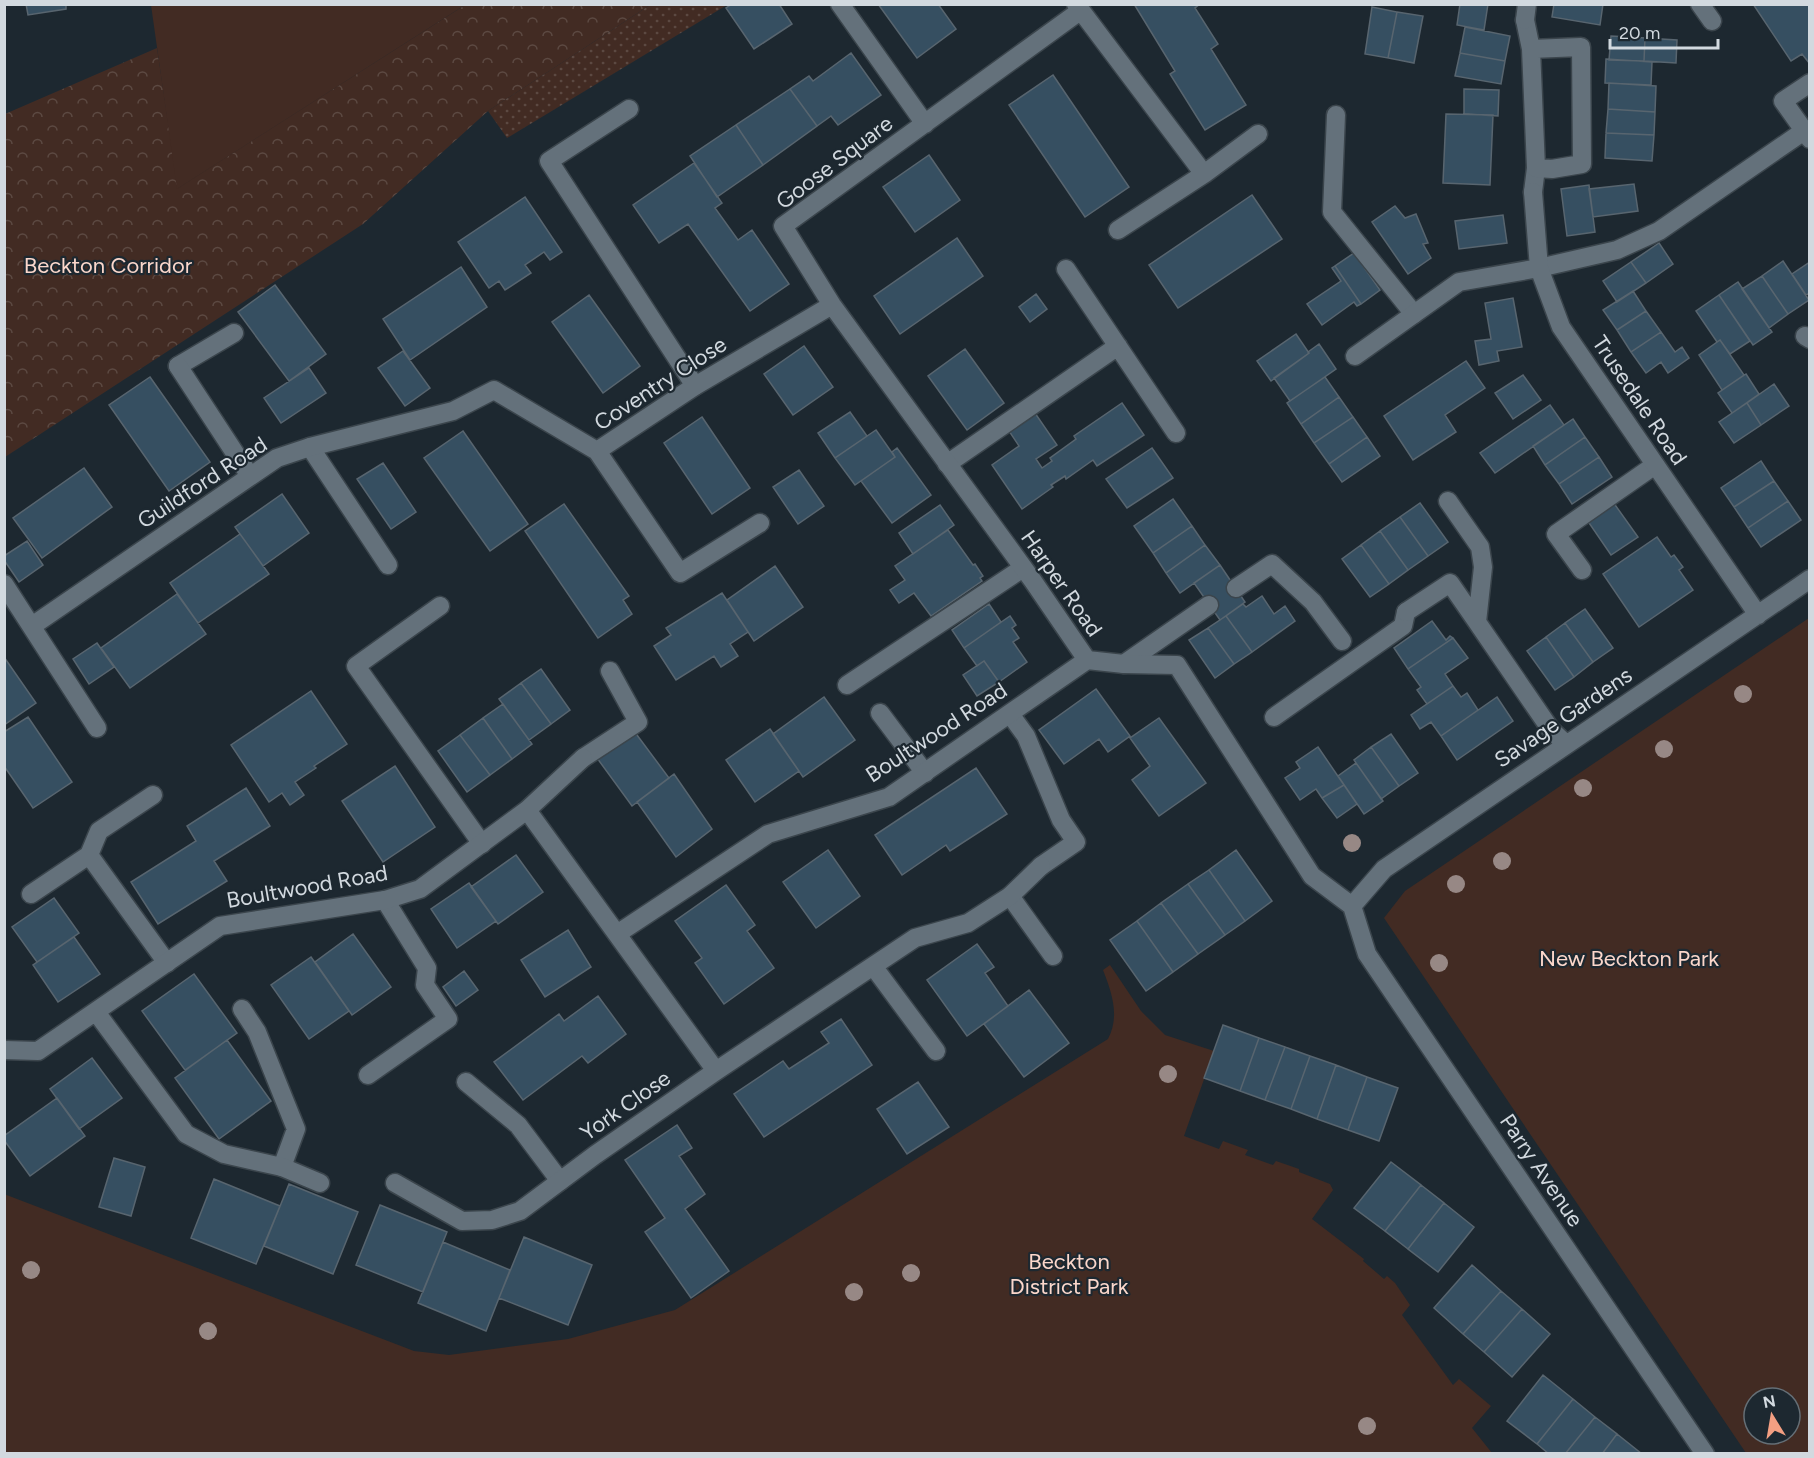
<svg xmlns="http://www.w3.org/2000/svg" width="1814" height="1458" viewBox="0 0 1814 1458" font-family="Figtree,sans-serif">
  <defs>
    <pattern id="forest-crowns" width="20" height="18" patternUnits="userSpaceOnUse" patternTransform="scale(1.5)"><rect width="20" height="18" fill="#422b23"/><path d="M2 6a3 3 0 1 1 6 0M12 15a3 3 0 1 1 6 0" fill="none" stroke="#5c4942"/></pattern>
    <pattern id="garden-dots" width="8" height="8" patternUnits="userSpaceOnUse" patternTransform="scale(1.5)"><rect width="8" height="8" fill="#422b23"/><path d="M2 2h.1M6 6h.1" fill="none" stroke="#5c4942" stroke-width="1.8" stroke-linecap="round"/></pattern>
  </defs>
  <rect width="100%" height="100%" fill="#1d2830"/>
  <path fill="url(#forest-crowns)" d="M465 5H650L488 111 363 224 5 457V114L157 48 178 188Z"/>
  <path fill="#422b23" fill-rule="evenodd" d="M151 5V4L465 5 177 189Z
    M1809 618V1453H1746L1384 918 1405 891ZM1754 1398H1790V1434H1754Z
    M1110 965 1141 1011 1165 1035 1214 1051 1184 1136 1219 1149 1223 1141 1248 1150 1245 1155 1273 1165 1276 1161 1299 1169V1172L1330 1184 1333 1190 1312 1219 1364 1259 1363 1261 1384 1279 1387 1276 1395 1283 1410 1305 1402 1315 1453 1385 1459 1379 1491 1406 1472 1428 1492 1453H5L4 1194 414 1351 449 1355 568 1339 675 1310 1108 1039C1120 1016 1112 993 1103 970Z"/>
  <path fill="url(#garden-dots)" d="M650 5H727L507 138 488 111Z"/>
  <path fill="#364f61" stroke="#58656f" stroke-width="1.5" d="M26 4H66V9L28 15Z
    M732 4H779L792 24 754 49 726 8Z
    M878 4H938L956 29 917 58Z
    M1134 4H1200L1195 8 1218 44 1211 49 1246 105 1205 130 1170 74 1175 71Z
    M1460 4H1488L1484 30 1457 25Z
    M1554 4H1603L1600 25 1552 17Z
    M1753 4H1810V64L1802 54 1791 61Z
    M1372 7 1397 12 1388 58 1365 54Z
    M1397 12 1423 16 1414 63 1388 58Z
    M1465 27 1510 36 1505 61 1460 53Z
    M1611 36 1645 38 1644 61 1609 60Z
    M1645 38 1677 40 1676 63 1644 61Z
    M851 53 881 95 838 125 831 116 817 126 790 89 809 76 813 81Z
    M1460 53 1505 61 1501 84 1455 76Z
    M1606 59 1652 62 1651 85 1605 83Z
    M1053 75 1129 187 1085 217 1009 105Z
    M1609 83 1656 86 1655 112 1608 109Z
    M790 89 817 126 763 165 736 125Z
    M1464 89 1499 90 1498 116 1464 114Z
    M1608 109 1655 112 1654 135 1606 133Z
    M1446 114 1493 115 1490 185 1443 183Z
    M736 125 763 165 717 197 690 156Z
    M1606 133 1654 135 1652 161 1605 158Z
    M929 155 960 200 915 232 883 187Z
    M694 163 722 203 715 208 738 240 752 230 789 284 750 311 688 224 659 243 633 205Z
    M1634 184 1638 211 1593 217 1589 189Z
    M1589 185 1595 232 1567 236 1561 189Z
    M1252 195 1282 239 1178 308 1149 265Z
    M525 197 562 252 550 260 544 252 525 265 531 273 505 290 499 281 489 288 458 242Z
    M1395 206 1405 218 1416 214 1428 243 1423 244 1431 258 1408 274 1372 222Z
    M1503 215 1507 243 1459 249 1455 221Z
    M957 238 983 276 900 334 874 296Z
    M1659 243 1673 264 1646 283 1631 262Z
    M1354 253 1380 290 1361 304 1335 266Z
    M1783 261 1809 300 1788 314 1762 276Z
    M1631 262 1646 283 1617 302 1603 281Z
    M1810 262V293L1806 295 1792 274Z
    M1335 266 1361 304 1357 306 1354 302 1322 325 1307 304 1341 281 1332 268Z
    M461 267 487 307 410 360 383 319Z
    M1762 276 1788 314 1769 328 1742 289Z
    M1738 282 1772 332 1753 345 1719 295Z
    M275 285 326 354 289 381 238 312Z
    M1633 291 1646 311 1617 330 1603 310Z
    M1036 294 1047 309 1030 322 1019 307Z
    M589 295 640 366 603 393 552 322Z
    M1719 295 1750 341 1730 354 1720 340 1717 342 1696 311Z
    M1513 298 1522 347 1497 351 1499 361 1479 365 1475 341 1491 339 1485 303Z
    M1646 311 1661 332 1631 352 1617 330Z
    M1661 332 1675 352 1682 347 1689 358 1668 373 1661 362 1646 373 1631 352Z
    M1296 334 1309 353 1271 381 1257 361Z
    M1720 340 1744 375 1722 390 1699 355Z
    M1319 344 1336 369 1290 401 1274 378 1309 353 1308 352Z
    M804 346 833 387 793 415 764 374Z
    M965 349 1004 403 967 430 928 376Z
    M403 351 430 388 405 406 378 368Z
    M1466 361 1485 388 1445 415 1456 432 1413 460 1384 416Z
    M309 368 326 393 281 423 264 398Z
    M1746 374 1759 394 1732 413 1718 393Z
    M1523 375 1541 400 1513 419 1495 393Z
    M150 377 210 462 169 491 109 405Z
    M1325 377 1339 397 1301 424 1287 403Z
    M1774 384 1789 406 1761 425 1747 403Z
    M1339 397 1353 417 1314 443 1301 424Z
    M1122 403 1144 435 1097 466 1093 460 1066 479 1065 476 1051 485 1053 487 1022 509 992 465 1019 446 1009 431 1035 413 1057 445 1036 459 1042 468 1052 461 1050 458 1076 439 1074 436Z
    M1747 403 1761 425 1734 443 1719 422Z
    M1550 405 1564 425 1495 473 1480 453Z
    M850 412 867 436 835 458 818 433Z
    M702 417 750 488 712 514 664 443Z
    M1353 417 1367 437 1329 464 1314 443Z
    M1573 419 1585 437 1545 465 1533 446Z
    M876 430 895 457 855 485 835 458Z
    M463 431 528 524 490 551 424 458Z
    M1367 437 1380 456 1342 482 1329 464Z
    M1585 437 1599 457 1559 484 1545 465Z
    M897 448 931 495 892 523 861 481 895 457 892 452Z
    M1152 448 1173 478 1127 508 1106 479Z
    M1599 457 1612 477 1572 504 1559 484Z
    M1761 461 1774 481 1734 507 1721 488Z
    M383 463 416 512 391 529 357 479Z
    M84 468 112 507 42 558 13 518Z
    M799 470 824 506 798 524 773 487Z
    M1774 481 1788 501 1748 528 1734 507Z
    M282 494 309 533 263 566 235 527Z
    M1173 499 1192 526 1153 553 1134 526Z
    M1788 501 1801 520 1761 547 1748 528Z
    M1613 502 1638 537 1611 555 1587 520Z
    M1420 503 1448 542 1428 556 1400 517Z
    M564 504 629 596 623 600 632 614 598 638 525 531Z
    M940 505 954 525 913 554 899 533Z
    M1400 517 1428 556 1408 570 1380 531Z
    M1192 526 1205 545 1166 573 1153 553Z
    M948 530 973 565 975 564 983 576 980 578 982 581 931 616 914 593 899 603 890 590 905 580 895 566Z
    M1380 531 1408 570 1389 584 1361 545Z
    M240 534 269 574 198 623 170 583Z
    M1657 537 1671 557 1674 555 1683 567 1679 570 1693 590 1639 627 1603 574Z
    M27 541 43 565 19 582 4 560V556Z
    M1205 545 1220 565 1180 593 1166 573Z
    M1361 545 1389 584 1370 597 1342 559Z
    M1220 565 1245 602 1220 620 1194 583Z
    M775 566 803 607 754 641 727 600Z
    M722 593 748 632 730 644 738 656 721 667 714 656 676 680 654 646 671 635 666 628Z
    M177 594 206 634 130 688 101 648Z
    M1262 596 1274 614 1285 606 1295 621 1252 652 1226 616 1243 604 1246 607Z
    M989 604 1001 622 964 648 952 630Z
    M1585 609 1613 648 1593 662 1565 623Z
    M1010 616 1016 625 1012 628 1019 638 1013 642 1027 662 999 682 984 661 977 666 964 648Z
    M1226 616 1252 652 1234 664 1208 628Z
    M1432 621 1446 640 1450 636 1453 638 1408 669 1394 648Z
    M1565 623 1593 662 1574 677 1546 637Z
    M1208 628 1234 664 1215 678 1189 640Z
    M1546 637 1574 677 1555 690 1527 651Z
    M1453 638 1468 658 1445 674 1453 686 1427 704 1417 690 1421 687 1408 669Z
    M97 643 114 667 89 684 73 659Z
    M4 657 36 703 4 725Z
    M984 661 999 682 977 696 963 675Z
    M541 669 570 710 551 724 521 683Z
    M521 683 551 724 529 740 499 699Z
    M1453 686 1461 697 1467 693 1478 710 1441 736 1431 722 1420 729 1411 715Z
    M1096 689 1130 736 1108 752 1099 739 1064 764 1039 730Z
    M311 691 347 744 314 766 316 768 295 782 304 795 290 805 282 793 269 802 231 745Z
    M824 697 855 740 803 777 773 734Z
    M1497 697 1513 721 1457 760 1441 736Z
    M503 704 532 744 512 759 483 718Z
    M28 717 72 782 33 808 4 766V732Z
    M483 718 512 759 490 775 460 735Z
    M1159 718 1206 783 1159 816 1132 780 1150 766 1130 738Z
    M770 729 799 771 755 802 726 760Z
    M634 731 669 778 632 806 597 758Z
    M1391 734 1418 773 1399 786 1371 747Z
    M460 735 490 775 467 792 438 751Z
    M1318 747 1344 785 1322 798 1316 789 1300 800 1285 778 1300 768 1296 762Z
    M1371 747 1399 786 1381 799 1354 760Z
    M1356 763 1383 801 1364 814 1338 776Z
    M395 766 435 827 383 862 342 801Z
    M976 768 1007 814 950 851 946 845 902 875 875 835Z
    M674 774 712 829 676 857 637 802Z
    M1344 785 1357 804 1337 818 1322 798Z
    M246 788 270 826 214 861 227 881 158 924 131 882 196 841 187 826Z
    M828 850 860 896 816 928 783 882Z
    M1236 850 1272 901 1245 921 1209 870Z
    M516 855 543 892 498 924 471 887Z
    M1209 870 1245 921 1225 935 1188 884Z
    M469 883 496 921 457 948 431 909Z
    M1188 884 1225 935 1198 954 1161 903Z
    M726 885 755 925 747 931 774 968 724 1004 695 963 702 958 675 921Z
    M54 898 79 933 37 962 12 927Z
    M1161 903 1198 954 1173 972 1137 921Z
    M1137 921 1173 972 1146 991 1110 940Z
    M568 930 591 967 545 997 521 960Z
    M353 934 391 987 352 1015 315 962Z
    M74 937 100 974 58 1002 33 965Z
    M977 944 994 967 985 973 1008 1006 967 1036 927 980Z
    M311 957 349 1011 309 1039 271 985Z
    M464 971 478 990 456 1006 443 987Z
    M194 974 237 1033 185 1070 142 1011Z
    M1029 990 1069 1043 1024 1077 984 1024Z
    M598 996 626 1034 588 1063 582 1056 523 1100 494 1062 559 1014 564 1021Z
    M841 1019 872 1065 764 1137 734 1094 783 1061 789 1069 829 1043 821 1032Z
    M1223 1025 1259 1038 1240 1091 1204 1078Z
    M1259 1038 1285 1047 1265 1100 1240 1091Z
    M227 1040 271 1101 219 1139 175 1078Z
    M1285 1047 1310 1056 1291 1109 1265 1100Z
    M1310 1056 1336 1065 1317 1119 1291 1109Z
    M92 1058 122 1098 79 1129 50 1089Z
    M1336 1065 1367 1077 1348 1130 1317 1119Z
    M1367 1077 1398 1088 1379 1141 1348 1130Z
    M918 1082 949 1127 907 1154 877 1109Z
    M57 1098 85 1136 30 1176 4 1140V1136Z
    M677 1125 692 1148 679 1156 705 1194 685 1209 729 1271 691 1298 645 1232 665 1218 625 1160Z
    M114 1158 145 1167 131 1216 99 1207Z
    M1391 1162 1421 1185 1385 1231 1354 1208Z
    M214 1179 280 1206 256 1264 191 1238Z
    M289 1184 358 1212 333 1274 264 1246Z
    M1421 1185 1444 1203 1408 1249 1385 1231Z
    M1444 1203 1474 1227 1438 1272 1408 1249Z
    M380 1205 447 1232 423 1292 356 1265Z
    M524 1237 592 1265 568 1325 499 1298Z
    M443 1242 510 1270 486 1331 418 1303Z
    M1472 1265 1501 1291 1463 1334 1434 1308Z
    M1501 1291 1522 1309 1484 1352 1463 1334Z
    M1522 1309 1550 1334 1512 1377 1484 1352Z
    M1543 1375 1573 1399 1537 1444 1507 1421Z
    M1573 1399 1595 1417 1565 1454H1549L1537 1444Z
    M1595 1417 1617 1434 1602 1454H1565Z
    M1617 1434 1642 1454H1602Z"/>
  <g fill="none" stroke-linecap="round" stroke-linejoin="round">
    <g stroke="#3b454c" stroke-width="21">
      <path id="service" d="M1700 4 1712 21
        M1810 83 1783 101 1810 139
        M629 109 549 161 695 386
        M1336 115 1332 212 1414 314
        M1533 192 1536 168
        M1539 268 1617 250 1659 231 1804 131
        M1066 269 1176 433
        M178 366 234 333
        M310 447 388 565
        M947 464 1118 346
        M1582 570 1556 534 1655 465
        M1236 588 1272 564 1313 602 1342 641
        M440 606 356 666 482 844
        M1124 664 1209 605
        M847 685 1023 568
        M880 713 925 773
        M1010 714 1026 736 1061 820 1076 842 1041 866
        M1274 717 1403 626 1406 612
        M583 758 638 722 610 671
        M89 855 167 963
        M31 894 89 855 99 831 153 795
        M1010 896 1053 956
        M242 1009 257 1032 296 1129 282 1167
        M368 1075 448 1019 425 985 427 968 385 900
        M466 1082 518 1125 560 1181"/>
    </g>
    <g stroke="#3b454c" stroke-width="21">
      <path id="pedestrian" d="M1525 20 1531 49 1536 168 1552 169 1582 164 1581 47 1531 49"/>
    </g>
    <g stroke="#3b454c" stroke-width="21">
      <path id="minor" d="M840 4 925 124
        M1076 4 1204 174
        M1080 11 783 226 832 305 1033 581 1087 660 1124 664 1177 665 1312 876 1352 906
        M1525 20 1527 4
        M1533 192 1539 268 1561 327 1758 615
        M1118 230 1204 174 1258 134
        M1805 336 1810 339
        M1355 356 1459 282 1539 268
        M178 366 250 476
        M597 451 695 386 832 305
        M1448 501 1480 547 1483 567 1477 622 1551 730 1566 744
        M4 584 97 728
        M1406 612 1450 583 1477 622
        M32 626 277 458 310 447 453 411 494 390 597 451 680 573 760 523
        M527 810 716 1071
        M1352 906 1367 954 1705 1454
        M1352 906 1384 869 1810 579
        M617 934 768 834 889 797 1087 660
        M873 966 936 1051
        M96 1012 186 1134 224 1154 282 1167 320 1183
        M4 1050 38 1051 220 926 385 900 420 889 527 810 583 758
        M395 1183 462 1221 492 1220 520 1211 595 1155 716 1071 873 966 915 938 968 923 1010 896 1041 866"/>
    </g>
    <use href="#service" stroke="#64717b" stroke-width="18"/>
    <use href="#pedestrian" stroke="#64717b" stroke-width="18"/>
    <use href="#minor" stroke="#64717b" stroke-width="18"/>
  </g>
  <g fill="#978885">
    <circle cx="1743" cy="694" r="9"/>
    <circle cx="1664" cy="749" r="9"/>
    <circle cx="1583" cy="788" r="9"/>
    <circle cx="1352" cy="843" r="9"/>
    <circle cx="1502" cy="861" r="9"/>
    <circle cx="1456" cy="884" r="9"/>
    <circle cx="1439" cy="963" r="9"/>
    <circle cx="1168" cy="1074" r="9"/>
    <circle cx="31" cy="1270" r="9"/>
    <circle cx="911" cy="1273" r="9"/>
    <circle cx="854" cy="1292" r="9"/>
    <circle cx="208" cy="1331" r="9"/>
    <circle cx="1367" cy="1426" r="9"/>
  </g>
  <g text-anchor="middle" stroke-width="4.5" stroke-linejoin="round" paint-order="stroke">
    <g font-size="22" fill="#d2d9df" stroke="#1d2830">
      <text transform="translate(834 162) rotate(-37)" y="8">Goose Square</text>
      <text transform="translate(660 383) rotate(-33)" y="8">Coventry Close</text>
      <text transform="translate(1640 400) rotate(56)" y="8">Trusedale Road</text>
      <text transform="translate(202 482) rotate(-33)" y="8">Guildford Road</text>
      <text transform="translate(1062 583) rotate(55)" y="8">Harper Road</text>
      <text transform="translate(1563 717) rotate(-34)" y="8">Savage Gardens</text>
      <text transform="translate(936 732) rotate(-33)" y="8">Boultwood Road</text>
      <text transform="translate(307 886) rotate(-10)" y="8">Boultwood Road</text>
      <text transform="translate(625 1105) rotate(-35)" y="8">York Close</text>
      <text transform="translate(1542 1170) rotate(56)" y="8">Parry Avenue</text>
    </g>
    <g font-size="22" fill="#fbd7cb" stroke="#1d2830">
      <text x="108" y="273">Beckton Corridor</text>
      <text x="1629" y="966">New Beckton Park</text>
      <text x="1069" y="1269">Beckton<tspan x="1069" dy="25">District Park</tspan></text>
    </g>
  </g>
  <rect width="1814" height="1458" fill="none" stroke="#d2d9df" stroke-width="12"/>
  <g transform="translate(1772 1416) rotate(349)"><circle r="28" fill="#1d2830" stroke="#656f76" stroke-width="1.5"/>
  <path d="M0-4.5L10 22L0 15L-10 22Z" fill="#f39f82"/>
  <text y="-9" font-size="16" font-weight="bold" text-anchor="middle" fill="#d2d9df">N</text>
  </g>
  <path d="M1610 39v9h108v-9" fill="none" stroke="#d2d9df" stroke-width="3"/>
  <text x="1619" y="39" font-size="18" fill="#d2d9df" stroke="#1d2830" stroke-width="4.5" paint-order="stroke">20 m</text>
</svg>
